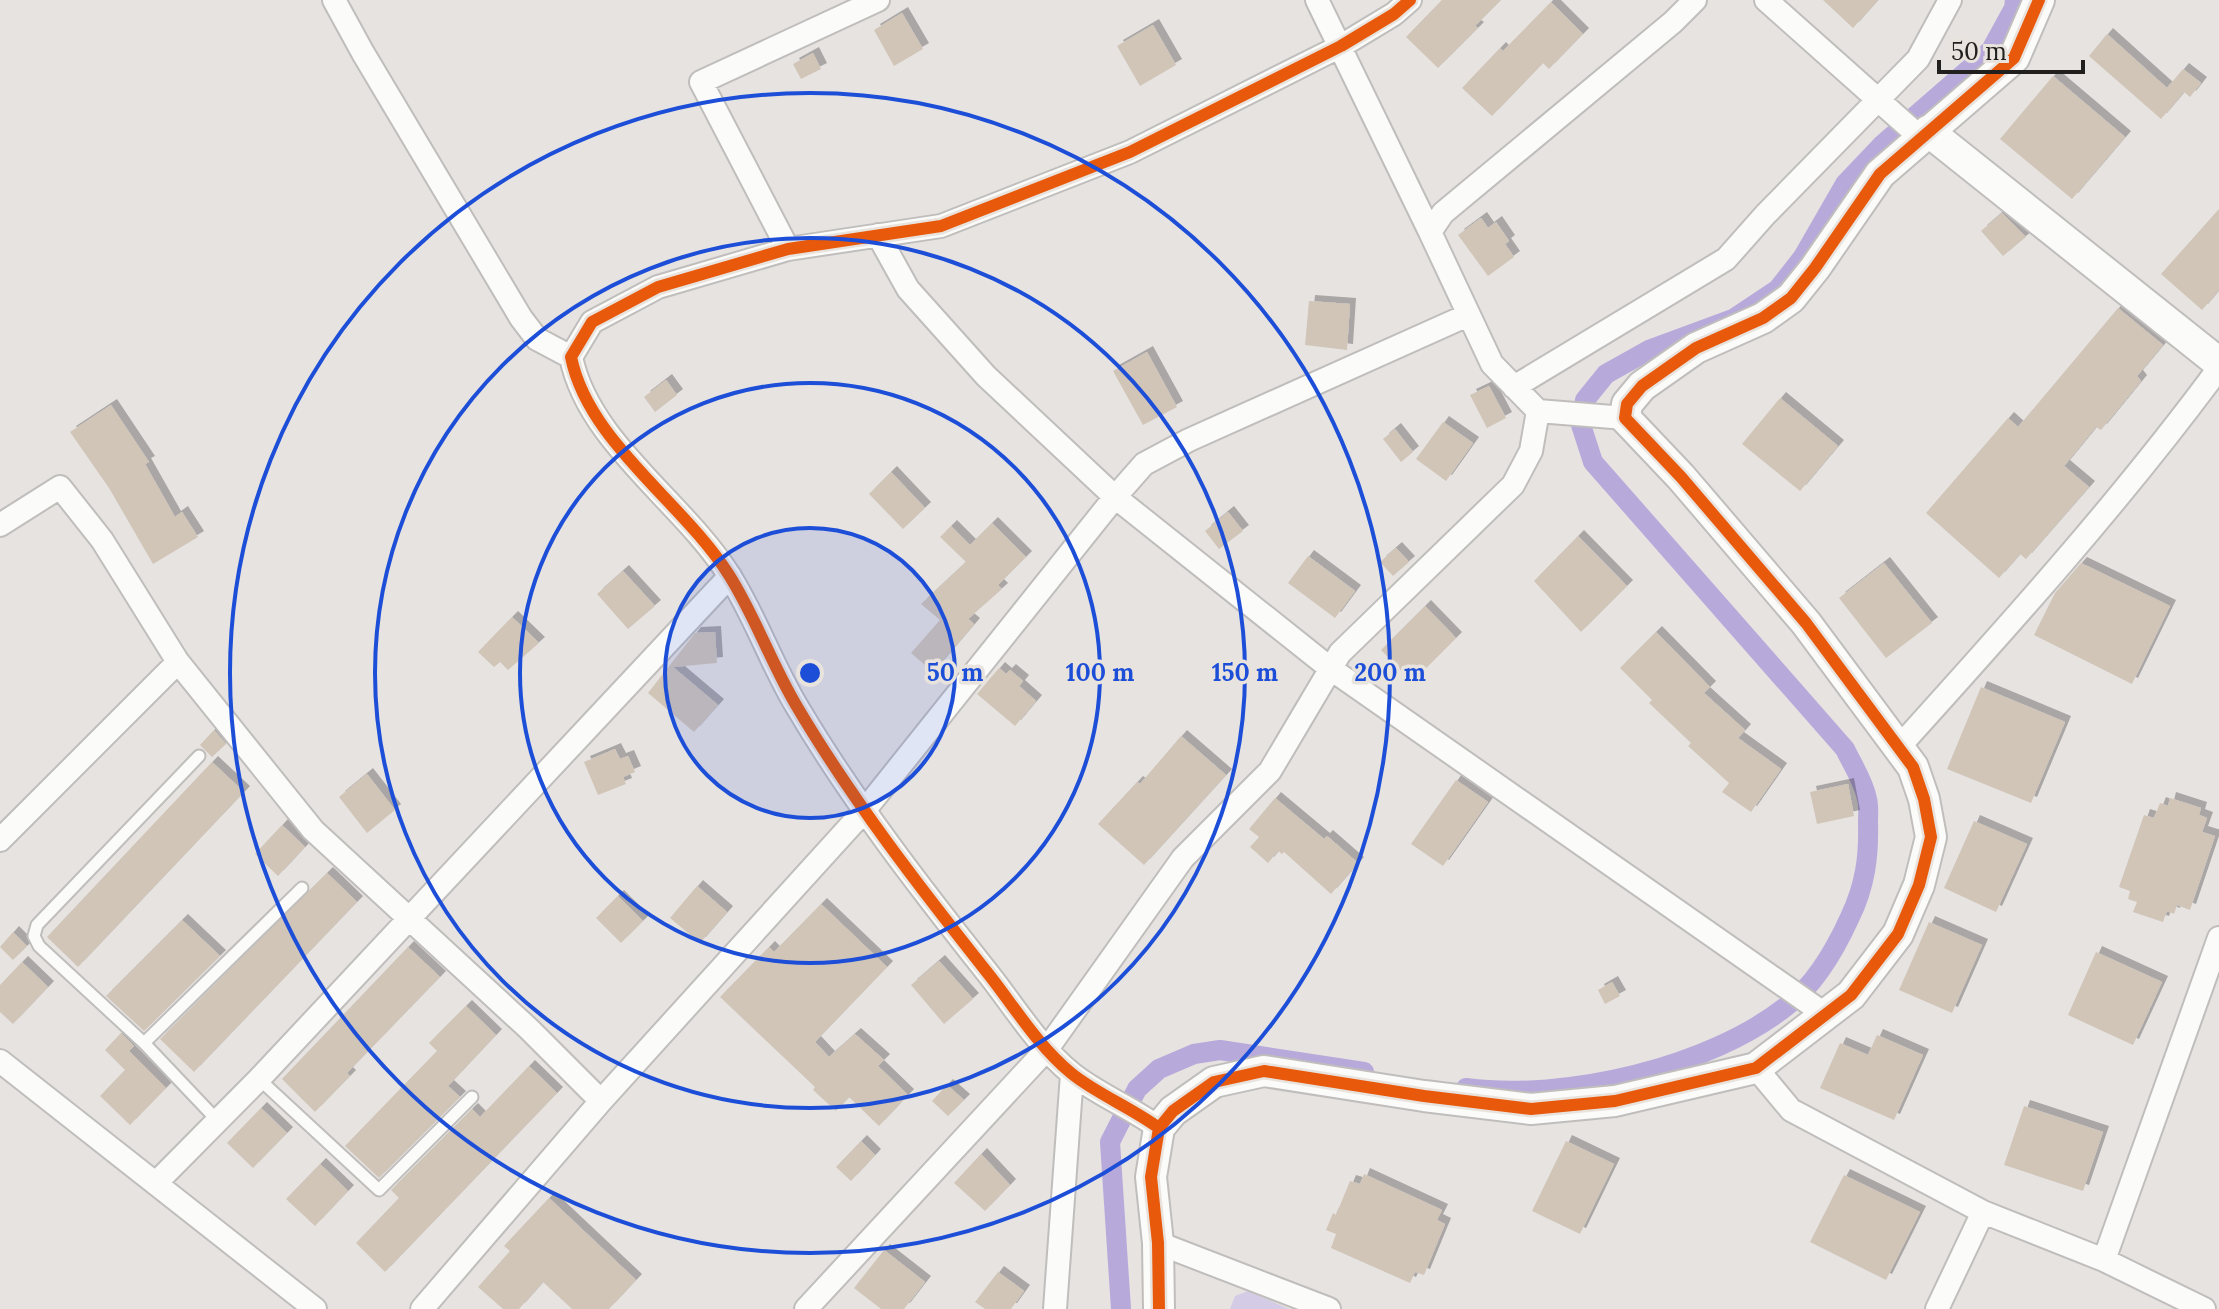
<svg xmlns="http://www.w3.org/2000/svg" width="2219" height="1309" viewBox="0 0 2219 1309" font-family="Lora,serif">
  <defs>
    <filter id="shadow"><feDropShadow dx="6" dy="-6" stdDeviation="0" flood-color="#0004"/></filter>
  </defs>
  <rect width="100%" height="100%" fill="#e6e3e1"/>
  <path fill="#d4cce6" d="M1248 1291 1289 1309H1230L1235 1296Z"/>
  <g fill="none" stroke-linecap="round" stroke-linejoin="round">
    <path stroke="#b8a9db" stroke-width="20" d="M1466 1088C1565 1101 1709 1068 1788 1005 1815 984 1836 948 1850 917 1865 886 1869 857 1868 823 1868 815 1869 806 1867 799 1864 782 1852 764 1845 749L1593 462 1581 425 1585 400 1606 374 1649 350 1733 319 1778 289 1803 257 1845 184 1883 144 1991 50 2014 8 2015 0
      M1121 1309 1110 1142 1137 1089 1159 1069 1194 1054 1220 1050 1364 1072"/>
  </g>
  <path fill="#d1c5b8" filter="url(#shadow)" d="M1442 0H1501L1475 26 1478 28 1438 68 1406 37Z
    M1823 0H1878L1853 28Z
    M1551 2 1583 34 1549 69 1543 63 1492 116 1462 88 1500 48 1503 51Z
    M902 13 923 49 894 66 874 30Z
    M1153 25 1176 65 1140 86 1117 46Z
    M2107 34 2167 88 2183 69 2201 83 2190 97 2184 92 2161 119 2089 56Z
    M813 53 821 69 801 79 793 64Z
    M2053 76 2125 137 2072 199 2000 139Z
    M2219 209V290L2202 310 2161 274Z
    M2002 213 2026 237 2003 256 1981 231Z
    M1481 218 1488 228 1496 222 1509 241 1505 244 1514 257 1488 276 1458 235Z
    M1309 301 1350 304 1347 350 1305 345Z
    M2118 308 2163 345 2137 376 2141 381 2101 430 2096 427 2064 466 2089 487 2026 559 2020 554 1999 578 1926 513 2008 418 2018 427Z
    M1147 352 1177 407 1143 425 1113 371Z
    M666 380 677 395 655 412 644 397Z
    M1489 386 1506 418 1487 428 1470 395Z
    M1780 398 1838 446 1800 491 1742 444Z
    M111 405 149 462 145 464 175 517 182 512 198 537 153 564 109 488 70 432Z
    M1443 422 1473 443 1446 481 1416 459Z
    M1395 429 1413 452 1401 462 1383 439Z
    M891 472 925 508 903 529 869 494Z
    M1228 512 1243 531 1219 549 1205 531Z
    M992 523 1026 557 998 585 1002 589 968 619 974 624 933 672 911 653 940 620 921 604 966 562 940 537 951 526 970 545Z
    M1578 536 1627 586 1581 632 1534 581Z
    M1396 548 1409 562 1393 576 1380 562Z
    M1308 556 1355 591 1335 618 1288 583Z
    M1884 563 1932 623 1886 658 1839 598Z
    M2081 563 2170 606 2132 684 2034 635 2055 593Z
    M623 571 655 606 628 629 597 594Z
    M1425 606 1456 638 1412 682 1381 650Z
    M512 617 539 643 508 670 500 662 494 667 478 652Z
    M715 632 717 663 673 667 718 705 694 732 648 693 695 633Z
    M1656 632 1710 687 1704 693 1745 730 1738 738 1781 769 1751 812 1722 792 1729 783 1688 746 1691 743 1649 703 1652 700 1620 668Z
    M999 668 1006 674 1010 670 1023 681 1019 686 1036 701 1015 726 977 694Z
    M1981 687 2065 722 2031 803 1947 769Z
    M214 730 226 744 212 757 200 745Z
    M1181 736 1226 775 1144 865 1098 824 1137 782 1140 784Z
    M615 749 620 759 628 756 635 772 623 777 626 784 598 795 584 762Z
    M212 762 244 792 78 967 47 937Z
    M367 774 395 810 367 833 339 797Z
    M1456 780 1488 802 1443 866 1411 844Z
    M1848 784 1854 816 1817 824 1810 792Z
    M1275 798 1324 839 1327 836 1358 863 1331 894 1284 852 1282 854 1278 851 1268 863 1250 847 1259 837 1249 829Z
    M2170 798 2201 808 2199 815 2207 818 2202 832 2215 836 2190 910 2177 905 2174 914 2167 911 2163 922 2133 912 2137 902 2128 899 2130 891 2119 887 2144 815 2154 818 2160 803 2168 806Z
    M1974 821 2027 844 1996 912 1944 888Z
    M282 825 305 847 278 876 255 854Z
    M327 873 357 902 194 1072 160 1039Z
    M697 886 727 912 700 943 670 918Z
    M618 896 643 921 621 943 596 918Z
    M821 904 887 967 815 1042 829 1057 855 1034 884 1060 878 1066 908 1095 879 1126 849 1097 836 1111 813 1090 815 1087 720 997 769 947 774 952Z
    M182 920 220 956 144 1031 106 996Z
    M1929 922 1982 945 1952 1013 1899 990Z
    M13 932 27 946 13 960 0 947Z
    M408 947 440 977 347 1073 350 1076 315 1112 282 1079Z
    M2096 952 2162 982 2133 1045 2068 1015Z
    M939 961 973 999 944 1024 911 985Z
    M22 962 48 987 13 1024 0 1012V985Z
    M1612 982 1620 996 1605 1004 1598 990Z
    M466 1006 496 1035 448 1086 460 1097 379 1178 345 1146 437 1051 429 1043Z
    M121 1033 134 1046 129 1051 166 1088 130 1125 100 1096 125 1070 105 1050Z
    M1877 1035 1923 1055 1894 1120 1820 1088 1840 1043 1868 1055Z
    M529 1066 557 1093 385 1272 356 1243 399 1198 391 1190 472 1109 480 1117Z
    M947 1085 964 1100 948 1116 932 1101Z
    M2024 1106 2103 1132 2083 1191 2004 1165Z
    M261 1108 287 1133 253 1168 227 1143Z
    M861 1141 875 1155 851 1181 836 1167Z
    M1566 1141 1614 1164 1580 1234 1532 1211Z
    M981 1154 1010 1185 985 1211 954 1183Z
    M320 1164 348 1191 315 1226 286 1199Z
    M1364 1174 1442 1210 1437 1220 1445 1224 1424 1275 1415 1272 1410 1283 1331 1248 1336 1234 1326 1230 1333 1213 1336 1215 1350 1181 1360 1184Z
    M1844 1175 1920 1212 1886 1280 1810 1242Z
    M549 1198 636 1280 609 1309H572L543 1282 519 1309H503L478 1287 510 1251 504 1246Z
    M884 1250 925 1282 904 1309H881L854 1288Z
    M998 1272 1024 1291 1011 1309H985L975 1302Z"/>
  <g fill="none" stroke-linecap="round" stroke-linejoin="round">
    <g stroke="#c0bebc" stroke-width="15">
      <path id="lane" d="M199 756 37 925 34 936 39 946 144 1043 217 1120
        M144 1043 302 888
        M259 1079 379 1190 472 1097"/>
    </g>
    <g stroke="#c0bebc" stroke-width="26">
      <path id="street" d="M334 0 363 53 521 318 537 339 571 357
        M1317 0 1430 232
        M1766 0 1921 138
        M878 235 908 289 986 376 1115 497 1331 669 1826 1015
        M788 249 701 82 878 0
        M1514 387 1726 259 1765 215 1918 59 1950 0
        M1625 418 1538 411 1492 364 1430 232 1443 213 1673 22 1695 0
        M0 525 60 487 102 540 178 662 313 830 529 1029 601 1101
        M1899 747C2010 624 2121 501 2219 368
        M0 840 178 662
        M0 1061 315 1309
        M1756 1068 1791 1110 1983 1212 2104 1260 2204 1309
        M1159 1128C1132 1108 1095 1093 1071 1073 1039 1047 1015 1008 990 976 921 889 852 800 796 705 771 663 755 616 729 575 683 502 588 442 571 357L592 322 658 287 788 249 941 226 1130 152 1341 46 1394 14 1410 0
        M157 1182 259 1079 730 576
        M1158 1243 1329 1309
        M2104 1260 2219 938
        M422 1309 601 1101 864 811 1115 497 1144 464 1189 440 1468 315
        M806 1309 1047 1049 1183 858 1270 771 1340 653 1513 485 1531 451 1538 411
        M1055 1309 1072 1074
        M1937 1309 1983 1212"/>
    </g>
    <g stroke="#c0bebc" stroke-width="34">
      <path id="secondary" d="M1928 131 2219 363
        M1159 1309 1158 1243 1151 1177 1159 1128 1173 1111 1214 1082 1264 1071 1424 1096 1531 1109 1615 1101 1756 1068 1851 995 1898 934 1919 885 1931 837 1924 799 1913 767 1806 623 1681 477 1625 418 1627 404 1642 386 1696 348 1763 318 1791 298 1815 268 1880 174 2014 58 2039 0"/>
    </g>
    <use href="#lane" stroke="#fbfbfa" stroke-width="11"/>
    <use href="#street" stroke="#fbfbfa" stroke-width="22"/>
    <use href="#secondary" stroke="#fbfbfa" stroke-width="30"/>
    <g stroke="#e9e3de" stroke-width="17">
      <path id="cycleway" d="M1159 1128C1132 1108 1095 1093 1071 1073 1039 1047 1015 1008 990 976 921 889 852 800 796 705 771 663 755 616 729 575 683 502 588 442 571 357L592 322 658 287 788 249 941 226 1130 152 1341 46 1394 14 1410 0
        M1159 1309 1158 1243 1151 1177 1159 1128 1173 1111 1214 1082 1264 1071 1424 1096 1531 1109 1615 1101 1756 1068 1851 995 1898 934 1919 885 1931 837 1924 799 1913 767 1806 623 1681 477 1625 418 1627 404 1642 386 1696 348 1763 318 1791 298 1815 268 1880 174 2014 58 2039 0"/>
    </g>
    <use href="#cycleway" stroke="#e8590c" stroke-width="12"/>
  </g>
  <circle cx="810" cy="673" r="145" fill="#1d4ed8" fill-opacity=".12"/>
  <g fill="none" stroke="#1d4ed8" stroke-width="4">
    <circle cx="810" cy="673" r="145"/>
    <circle cx="810" cy="673" r="290"/>
    <circle cx="810" cy="673" r="435"/>
    <circle cx="810" cy="673" r="580"/>
  </g>
  <circle cx="810" cy="673" r="12" fill="#1d4ed8" stroke="#e9e3de" stroke-width="4"/>
  <g font-size="24" text-anchor="middle" font-weight="bold" fill="#1d4ed8" stroke="#e9e3de" stroke-width="7" stroke-linejoin="round" paint-order="stroke">
    <text x="955" y="681">50 m</text>
    <text x="1100" y="681">100 m</text>
    <text x="1245" y="681">150 m</text>
    <text x="1390" y="681">200 m</text>
  </g>
  <path d="M1939 60v12h144v-12" fill="none" stroke="#22201e" stroke-width="4"/>
  <text x="1951" y="60" font-size="24" fill="#22201e" stroke="#e9e3de" stroke-width="6" paint-order="stroke">50 m</text>
</svg>
